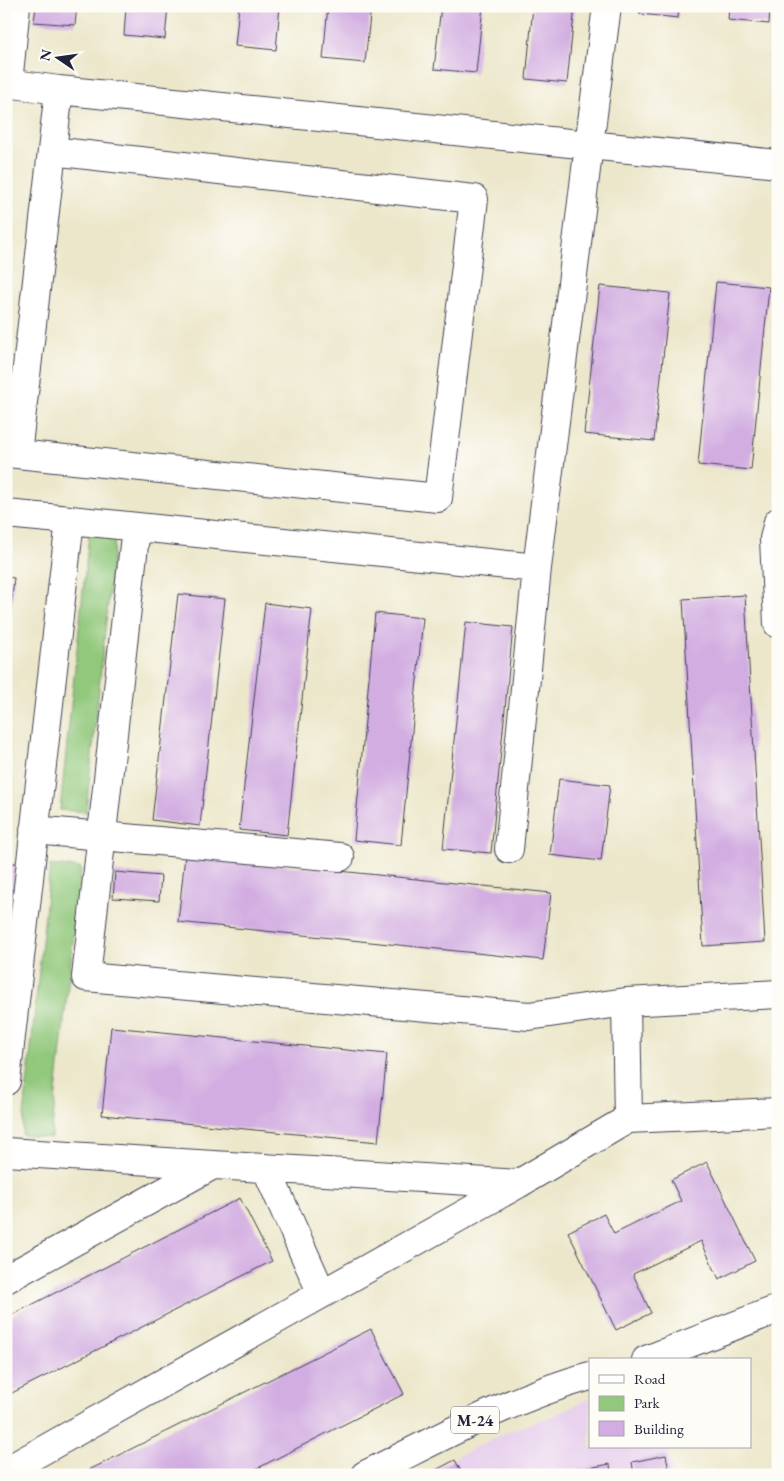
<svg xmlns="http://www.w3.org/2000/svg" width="784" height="1481" viewBox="0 0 784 1481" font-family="'EB Garamond',serif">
  <rect width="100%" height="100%" fill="#fdfcf7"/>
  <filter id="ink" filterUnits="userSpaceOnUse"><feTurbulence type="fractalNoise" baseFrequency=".02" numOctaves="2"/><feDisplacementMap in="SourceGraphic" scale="10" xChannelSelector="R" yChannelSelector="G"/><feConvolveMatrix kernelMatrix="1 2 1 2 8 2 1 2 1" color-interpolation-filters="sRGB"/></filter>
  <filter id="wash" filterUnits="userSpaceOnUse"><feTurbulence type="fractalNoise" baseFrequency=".0096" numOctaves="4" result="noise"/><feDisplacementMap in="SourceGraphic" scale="20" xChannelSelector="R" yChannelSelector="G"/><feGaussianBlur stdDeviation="1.12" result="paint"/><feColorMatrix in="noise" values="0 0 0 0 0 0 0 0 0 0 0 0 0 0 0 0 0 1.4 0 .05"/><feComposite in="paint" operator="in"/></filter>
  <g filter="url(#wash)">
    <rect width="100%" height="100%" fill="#ece7cb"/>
    <path fill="#e8d2ee" d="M590 1398V1447H667L674 1475H435L432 1469 507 1432 553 1416Z"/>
    <path fill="#91c87b" stroke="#5a755b" d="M89 534 115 536 86 812 60 810Z
      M50 865 81 868 51 1138 22 1135Z"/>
    <g id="blocks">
      <path fill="#d2ade1" d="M36 6H77L75 25 34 22Z
        M126 6H168L165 39 124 35Z
        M239 6H280L276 50 235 46Z
        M328 6H371L365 63 323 59Z
        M441 6H483L476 73 434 69Z
        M533 6H575L567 83 526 79Z
        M640 6H679L678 18 640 14Z
        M729 6H770L769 24 728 20Z
        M716 282 769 287 751 470 698 465Z
        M600 286 670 293 654 441 584 434Z
        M6 577 14 578 8 640H6Z
        M178 594 225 599 200 826 152 820Z
        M745 595 765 942 703 946 683 599Z
        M265 603 312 609 287 835 239 830Z
        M375 613 423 618 401 845 354 840Z
        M466 622 513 627 491 853 443 849Z
        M559 779 610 785 601 861 550 855Z
        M185 855 551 893 543 960 178 922Z
        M6 862 28 865 25 891 6 889Z
        M115 872 161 876 159 901 113 898Z
        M111 1027 387 1054 378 1142 102 1115Z
        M707 1162 755 1261 719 1279 701 1241 633 1274 651 1313 616 1330 568 1232 604 1214 614 1234 681 1201 671 1180Z
        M240 1198 272 1261 6 1396V1318Z
        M371 1329 404 1394 244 1475H91L89 1470Z
        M666 1455 670 1475H634L632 1462Z
        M455 1460 463 1475H435L434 1471Z
        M610 1464 611 1475H557L556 1474Z"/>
    </g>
  </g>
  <g filter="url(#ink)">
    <use href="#blocks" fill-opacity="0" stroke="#404051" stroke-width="1"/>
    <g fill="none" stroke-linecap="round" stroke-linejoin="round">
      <g stroke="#404051" stroke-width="30">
        <path id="minor" d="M607 6 589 145 778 164
          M6 83 59 90 17 454 6 453
          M8 83 16 6
          M59 90 589 145 537 568 70 520
          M17 454 438 498 474 199 52 151
          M6 514 70 520 10 1045H6
          M778 522 774 539 778 624
          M34 830 340 857
          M509 849 537 568
          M626 1002 778 994
          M6 1081 10 1045
          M628 1119 778 1112
          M6 1152 518 1184 628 1119 626 1002 529 1016 86 977 136 527
          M266 1168 322 1294
          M6 1279 213 1165
          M6 1471 518 1184"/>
      </g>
      <g stroke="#404051" stroke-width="30">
        <path id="highway" d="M646 1360 778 1309
          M365 1475C438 1439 511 1398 590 1376"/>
      </g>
      <use href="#minor" stroke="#fff" stroke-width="28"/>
      <use href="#highway" stroke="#fff" stroke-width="28"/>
    </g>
  </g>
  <g text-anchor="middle" stroke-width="4" stroke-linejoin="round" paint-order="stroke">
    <rect fill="#fdfcf7" stroke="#646373" stroke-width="1" x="451" y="1406.5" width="48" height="27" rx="4"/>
    <g font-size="16" font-weight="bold" fill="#22223b">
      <text x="475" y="1426">М-24</text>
    </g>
  </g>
  <rect width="784" height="1481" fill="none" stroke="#fdfcf7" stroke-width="25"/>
  <rect x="589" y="1358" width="162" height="90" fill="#fdfcf7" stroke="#a5a5ac"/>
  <rect x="599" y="1375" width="25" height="8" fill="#ffffff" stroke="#a5a5ac"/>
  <text x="634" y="1384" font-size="15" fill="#22223b">Road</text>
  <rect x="599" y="1396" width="25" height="15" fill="#91c87b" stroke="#a5a5ac"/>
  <text x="634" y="1408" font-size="15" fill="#22223b">Park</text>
  <rect x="599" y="1421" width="25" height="15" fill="#d2ade1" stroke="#a5a5ac"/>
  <text x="634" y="1434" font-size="15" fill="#22223b">Building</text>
  <g transform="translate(58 58) rotate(283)" stroke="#fdfcf7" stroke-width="4" paint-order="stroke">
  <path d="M0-4L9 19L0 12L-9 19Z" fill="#22223b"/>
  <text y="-8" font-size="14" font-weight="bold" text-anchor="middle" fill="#22223b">N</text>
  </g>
</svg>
